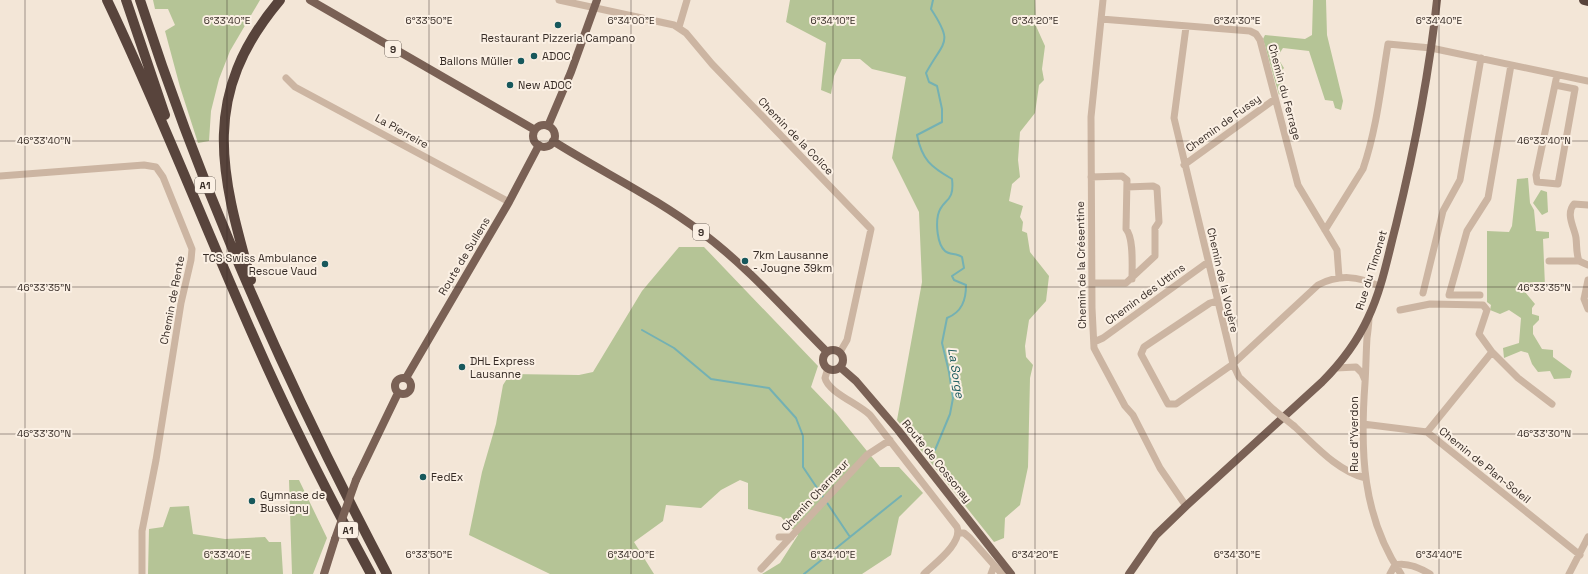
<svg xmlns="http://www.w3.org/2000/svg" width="1588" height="574" viewBox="0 0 1588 574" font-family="'Space Grotesk',sans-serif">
  <rect width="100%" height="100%" fill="#f3e6d7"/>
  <path fill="#b5c496" d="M153 0H260L230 51 219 79 211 111 209 141 198 143 180 87 165 31 175 25 168 9H155Z
    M790 0H1035L1036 26 1045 46 1042 69 1044 80 1039 85 1035 113 1020 132 1018 160 1020 177 1012 184 1009 201 1023 206 1020 217 1023 222 1022 231 1027 233 1030 252 1049 276 1046 301 1029 320 1025 346 1026 357 1033 365 1030 378 1028 467 1020 505 1005 518 1004 538 994 542 897 420 922 282 919 212 892 158 906 77 872 69 860 59H842L834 76 831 94 821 90 826 43 786 22Z
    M1313 0H1326L1327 35 1343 101 1341 110 1335 108 1333 101 1325 100 1309 51 1283 48 1277 57 1284 68 1278 75 1279 82 1287 86 1279 95 1263 39 1265 35 1305 39 1312 35Z
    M1528 178 1530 203 1534 210 1536 231 1549 232V238L1543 239 1545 286 1530 288 1525 292 1535 304 1532 308V314L1539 316V320L1533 326V334L1542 349 1553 350V357L1572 371 1570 378 1554 379 1550 371 1538 372 1532 364 1528 353 1521 351 1504 358 1503 348 1519 343 1521 318 1509 310 1500 314 1490 310 1491 305 1487 302V231L1509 232 1512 226 1517 179Z
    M1541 190 1547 192 1548 212 1542 215 1533 203Z
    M679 247H704L818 366 811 387 836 413 880 467H899L923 493 899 517 891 555 862 574H762L780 563 798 535 781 517 748 509V483L740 480 721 490 701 508 666 505 663 521 634 542 654 574H550L469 535 482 472 496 424 503 385 510 374 579 375 593 372 642 291Z
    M289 480H299L327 538 313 574H292Z
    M189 506 193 534 225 539 265 537 269 542H281L283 574H148L149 529 163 527 170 507Z"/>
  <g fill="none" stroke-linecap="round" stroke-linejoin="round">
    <path stroke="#74b1b3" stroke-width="2" d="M933 0 931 9C954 44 944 40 926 73L929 82 937 86 942 109V122L917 135C922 160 931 167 952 179 955 204 942 198 938 215 936 224 937 244 945 251 949 255 957 253 962 257L964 268 952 276 954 280 966 285C966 300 962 312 947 318L942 343 949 372 953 398 950 414 935 450
      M642 330 674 348 711 379 769 388 796 418 803 436V467L850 537
      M804 574 901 496"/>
    <path stroke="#ccb5a2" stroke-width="7" d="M559 0 674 25 686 33 712 64 871 229 847 340 840 352
      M1103 0 1091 117 1092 308 1094 348 1125 406 1133 415 1160 468 1186 506
      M1101 19 1250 31 1256 34 1260 40 1298 185 1337 250 1339 277
      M679 27 687 0
      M1186 27 1174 118 1233 364 1239 377 1274 410
      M286 78 295 87 509 202
      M1555 85 1575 89 1558 184 1537 182 1536 175 1557 75
      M1184 165 1275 99
      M0 176 144 165 156 167 163 177 192 249 191 260 181 303 156 460 142 531V574
      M1091 177 1122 176 1127 180 1126 229C1134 238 1132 266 1132 279
      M1588 205 1574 204C1565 214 1575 229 1576 238 1577 246 1576 253 1579 261L1588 265
      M1325 230 1363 169C1377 128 1381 86 1388 44L1431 48 1588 81
      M1549 261H1579
      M1588 280 1584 299 1588 309
      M1092 283H1126L1155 256V228L1159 222 1157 188 1153 186 1127 187
      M1423 293 1443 211 1460 180 1481 58
      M1480 295H1449L1467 231 1488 198 1511 65
      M1217 301 1210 303 1144 347 1141 354 1168 404H1176L1233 364 1318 285C1339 274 1358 276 1379 286
      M1400 310 1430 304 1483 305 1487 310 1479 334 1492 352 1427 432
      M1369 316C1369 324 1368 330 1367 338 1366 353 1366 368 1365 383 1360 451 1362 516 1401 574
      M1094 342 1103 338 1208 262
      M1492 352 1518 378 1552 404
      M828 368 825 378C828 392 859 404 870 415L957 527C963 543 934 564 924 574
      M1336 368 1356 367 1362 373 1365 380
      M1363 424 1427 432 1580 555
      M1294 426C1315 445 1336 470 1365 478
      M959 533H964L970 538 1002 574
      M779 537H791
      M761 569 867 455 890 440
      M991 574 994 566
      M1390 574 1395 565C1407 562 1420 568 1430 574
      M1569 574 1588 537"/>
    <path stroke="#7a6155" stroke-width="8" d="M310 0 535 130
      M533 136a11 11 0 1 1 22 0a11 11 0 1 1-22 0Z
      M548 126 571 72 597 0
      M553 141C602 172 655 197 701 232 747 266 786 311 827 352
      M823 360a10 10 0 1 1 20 0a10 10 0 1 1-20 0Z
      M840 367 856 381 898 430 1011 574
      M395 386a8 8 0 1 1 16 0a8 8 0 1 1-16 0Z
      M406 378 509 202 539 145
      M356 480 398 393
      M324 574 335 539
      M1129 574 1156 535 1186 506 1322 382C1341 363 1357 342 1368 318 1382 289 1388 255 1396 225 1414 151 1429 76 1437 0"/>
    <path stroke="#58443c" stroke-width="10" d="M107 0C162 115 207 233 259 349 293 426 331 500 371 574
      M126 0 165 115
      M140 0C205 201 289 388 387 574
      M1584 0 1588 1
      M251 280C220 171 200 95 280 0"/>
    <path stroke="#ccb5a2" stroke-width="7" d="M1274 410 1294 426"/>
    <path stroke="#7a6155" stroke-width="8" d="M335 539 356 480"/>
  </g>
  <path fill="none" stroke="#362b25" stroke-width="1" stroke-opacity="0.45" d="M25 0V574M227 0V574M429 0V574M631 0V574M833 0V574M1035 0V574M1237 0V574M1439 0V574M0 141H1588M0 287H1588M0 434H1588"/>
  <g fill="#17585c" stroke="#fbf0e4" stroke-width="1.5">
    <circle cx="558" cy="25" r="4"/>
    <circle cx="534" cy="56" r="4"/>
    <circle cx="521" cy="61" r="4"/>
    <circle cx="510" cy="85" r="4"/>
    <circle cx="745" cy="261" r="4"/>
    <circle cx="325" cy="264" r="4"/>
    <circle cx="462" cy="367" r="4"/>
    <circle cx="423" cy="477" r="4"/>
    <circle cx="252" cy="501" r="4"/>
  </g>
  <g text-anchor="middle" stroke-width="4" stroke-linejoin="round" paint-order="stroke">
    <g fill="#fbf0e4" stroke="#71665e" stroke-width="1">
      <rect x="385" y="41" width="16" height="16" rx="3"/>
      <rect x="195" y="177" width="20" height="16" rx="3"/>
      <rect x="693" y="224" width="16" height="16" rx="3"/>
      <rect x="338" y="522" width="20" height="16" rx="3"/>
    </g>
    <g font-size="10" font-weight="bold" fill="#362b25">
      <text x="393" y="53">9</text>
      <text x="205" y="189">A1</text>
      <text x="701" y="236">9</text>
      <text x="348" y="534">A1</text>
    </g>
    <g font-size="11" fill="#362b25" stroke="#fbf0e4" text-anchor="start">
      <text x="558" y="42" text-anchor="middle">Restaurant Pizzeria Campano</text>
      <text x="542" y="60">ADOC</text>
      <text x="513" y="65" text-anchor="end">Ballons Müller</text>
      <text x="518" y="89">New ADOC</text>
      <text x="753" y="259">7km Lausanne<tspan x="753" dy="13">- Jougne 39km</tspan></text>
      <text x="317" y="262" text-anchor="end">TCS Swiss Ambulance<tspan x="317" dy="13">Rescue Vaud</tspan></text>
      <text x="470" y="365">DHL Express<tspan x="470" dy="13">Lausanne</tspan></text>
      <text x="431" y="481">FedEx</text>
      <text x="260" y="499">Gymnase de<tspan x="260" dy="13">Bussigny</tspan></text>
    </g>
    <g font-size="11" fill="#362b25" stroke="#fbf0e4">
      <text transform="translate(1285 92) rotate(75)" y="4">Chemin du Ferrage</text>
      <text transform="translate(1223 123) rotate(-36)" y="4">Chemin de Fussy</text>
      <text transform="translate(402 131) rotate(29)" y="4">La Pierreire</text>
      <text transform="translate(796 136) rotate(46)" y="4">Chemin de la Colice</text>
      <text transform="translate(464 256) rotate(-59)" y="4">Route de Sullens</text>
      <text transform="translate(1081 265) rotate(-91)" y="4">Chemin de la Crésentine</text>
      <text transform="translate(1371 270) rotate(-73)" y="4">Rue du Timonet</text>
      <text transform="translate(1223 280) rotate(77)" y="4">Chemin de la Voyère</text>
      <text transform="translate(1145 294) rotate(-36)" y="4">Chemin des Uttins</text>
      <text transform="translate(172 300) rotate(-79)" y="4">Chemin de Rente</text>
      <text transform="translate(1354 434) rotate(-90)" y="4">Rue d'Yverdon</text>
      <text transform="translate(937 461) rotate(51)" y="4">Route de Cossonay</text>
      <text transform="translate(1485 465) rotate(39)" y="4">Chemin de Plan-Soleil</text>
      <text transform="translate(815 495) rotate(-47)" y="4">Chemin Charmeur</text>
    </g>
    <g font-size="12" font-style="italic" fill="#17585c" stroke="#fbf0e4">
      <text transform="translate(956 373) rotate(81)" y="4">La Sorge</text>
    </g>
  </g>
  <g font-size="10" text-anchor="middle" fill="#362b25" stroke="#fbf0e4" stroke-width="4" stroke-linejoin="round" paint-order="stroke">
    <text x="227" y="24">6°33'40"E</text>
    <text x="429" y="24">6°33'50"E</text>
    <text x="631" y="24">6°34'00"E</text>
    <text x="833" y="24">6°34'10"E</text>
    <text x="1035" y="24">6°34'20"E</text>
    <text x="1237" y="24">6°34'30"E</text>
    <text x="1439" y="24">6°34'40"E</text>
    <text x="44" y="144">46°33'40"N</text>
    <text x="1544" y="144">46°33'40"N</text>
    <text x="44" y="291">46°33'35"N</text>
    <text x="1544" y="291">46°33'35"N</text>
    <text x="44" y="437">46°33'30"N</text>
    <text x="1544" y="437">46°33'30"N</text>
    <text x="227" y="558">6°33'40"E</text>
    <text x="429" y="558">6°33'50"E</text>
    <text x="631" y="558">6°34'00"E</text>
    <text x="833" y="558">6°34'10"E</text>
    <text x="1035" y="558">6°34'20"E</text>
    <text x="1237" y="558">6°34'30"E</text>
    <text x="1439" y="558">6°34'40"E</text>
  </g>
</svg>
